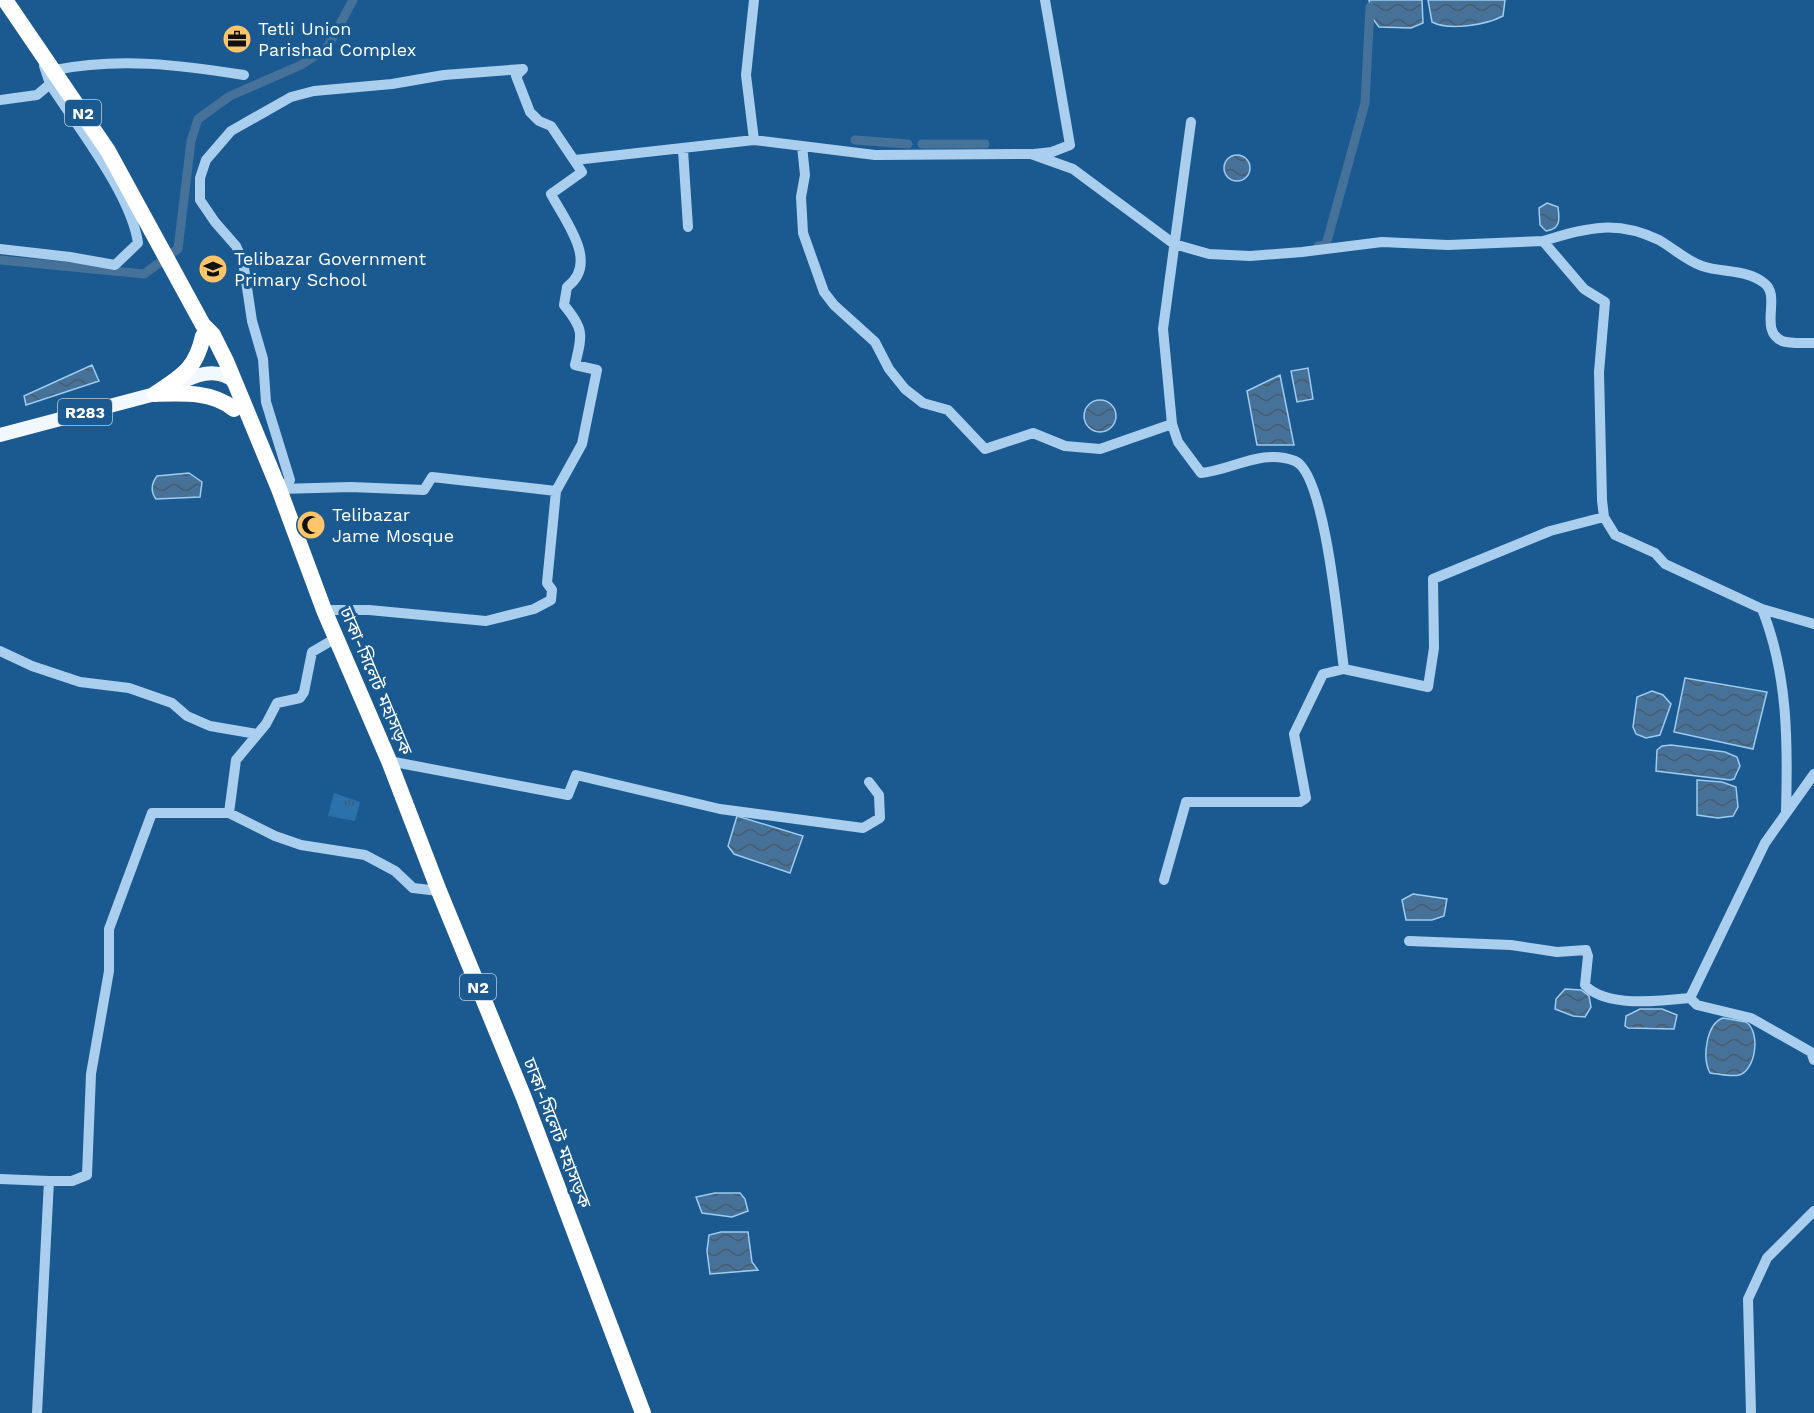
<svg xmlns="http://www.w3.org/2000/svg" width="1814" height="1413" viewBox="0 0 1814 1413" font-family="'Work Sans','Noto Sans Bengali',sans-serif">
  <defs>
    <pattern id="grass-tufts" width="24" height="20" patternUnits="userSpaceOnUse" patternTransform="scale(1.5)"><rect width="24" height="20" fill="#2b72ad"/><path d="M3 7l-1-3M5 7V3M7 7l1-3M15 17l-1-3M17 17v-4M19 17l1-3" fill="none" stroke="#3d5d78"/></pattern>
    <pattern id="water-waves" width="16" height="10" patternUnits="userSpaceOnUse" patternTransform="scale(1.5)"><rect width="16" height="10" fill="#46729a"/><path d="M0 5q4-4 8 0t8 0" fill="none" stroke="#4a5b6b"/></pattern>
  </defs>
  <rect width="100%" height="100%" fill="#1b5991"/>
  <path fill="url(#grass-tufts)" d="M334 793 360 802 355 821 328 816Z"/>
  <path fill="url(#water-waves)" stroke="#9dccf0" stroke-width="1.5" d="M1369 0H1422L1423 23 1411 28 1379 27 1373 19Z
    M1428 0H1505L1503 16C1486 25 1449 31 1432 22Z
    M1224 168a13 13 0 1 1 26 0a13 13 0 1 1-26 0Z
    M1547 203 1558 207C1560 221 1560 229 1546 231L1540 225 1539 208Z
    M92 365 99 381 26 405 24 396Z
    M1308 368 1313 399 1297 402 1291 371Z
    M1280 375 1294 445H1257L1247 391Z
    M1084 416a16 16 0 1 1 32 0a16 16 0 1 1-32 0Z
    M189 473 202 482 200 497 156 499C150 491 151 484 157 476Z
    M1685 678 1767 692 1753 749 1674 732Z
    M1652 691 1663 695 1671 704 1660 735 1646 738 1636 734 1633 727 1637 697Z
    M1671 745 1725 752 1737 757 1740 766 1734 779 1730 780 1656 771 1657 750 1662 746Z
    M1697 780 1722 782 1736 787 1738 807 1733 816 1718 818 1697 815Z
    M737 816 803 836 790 873 734 854 728 846Z
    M1413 894 1447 899 1444 916 1432 920H1406L1402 900Z
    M1565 989 1581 990 1589 996 1591 1007 1585 1017 1573 1016 1555 1009 1556 999Z
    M1640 1009H1662L1677 1015 1674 1029 1628 1028 1625 1026 1626 1016Z
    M1723 1018 1746 1022C1761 1032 1756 1070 1739 1075 1731 1077 1719 1074 1710 1073 1702 1058 1706 1024 1723 1018Z
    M715 1193H740L745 1199 748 1211 732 1217 702 1213 696 1197Z
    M721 1232H748L752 1262 758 1270 710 1274 707 1251 709 1235Z"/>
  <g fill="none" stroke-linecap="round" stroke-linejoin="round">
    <path stroke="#46729a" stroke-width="9" d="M855 140 908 144
      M922 144H985
      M1318 246 1326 245 1365 103 1370 7
      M0 260 144 274 178 249 191 141 198 119 230 96 301 65 327 48 353 0"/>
    <path stroke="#aacfee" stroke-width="10" d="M754 0 746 75 754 140 875 155 1031 154 1073 169 1174 244 1209 254 1250 256 1302 252 1382 242 1448 245 1543 241 1584 289 1605 302 1599 372 1602 500 1604 517 1615 535 1655 553 1665 564 1762 609 1814 624
      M55 70C119 57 181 65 244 75
      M0 100 37 95 50 84
      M1191 122 1163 329 1172 424 1178 442 1201 473C1233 470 1262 448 1295 461 1326 474 1339 635 1344 669
      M802 146 805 175 801 197 803 233 824 292 834 305 875 342 889 369 905 389 923 403 948 410 985 449 1033 433 1065 446 1100 449 1172 424
      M683 150 688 227
      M1034 154 1052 152 1070 145 1045 0
      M575 160 754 140
      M1543 241C1588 228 1615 219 1659 240 1673 248 1687 261 1702 266 1722 273 1747 269 1764 283 1782 296 1758 330 1782 341 1790 344 1805 343 1814 343
      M0 249 70 257 115 265 138 243C131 194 78 128 50 84L44 66
      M279 489 290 480 266 402 263 359 252 321 243 261 236 246 215 222 200 200V178L206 160 231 131 291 97 314 91 392 84 444 75 523 69 516 76 530 112 539 121 551 126 582 172 551 194C565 221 600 263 567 287L564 305C585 330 582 335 575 365L597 370 582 444 556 491 547 583 552 590 551 600 534 609 486 621 369 610H324
      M280 489 351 487 424 490 432 477 556 491
      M1762 609C1788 674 1788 743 1786 812
      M0 651 32 666 80 682 129 688 172 703 187 716 210 726 257 734
      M389 761 568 795 576 775 720 809 863 828 880 818 879 795 869 782
      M1814 774 1765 843 1690 998 1697 1005 1751 1018 1811 1052 1814 1060
      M229 813 236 760 266 724 277 703 300 698 304 692 312 652 336 638
      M1164 880 1186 802H1300L1306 798 1294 734 1323 674 1344 669 1428 687 1434 648 1433 579 1550 531 1604 517
      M1409 941 1511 945 1557 952 1586 950 1588 956 1585 985C1605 1008 1662 1001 1690 998
      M0 1179 49 1181
      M37 1413 49 1181H72L87 1175 91 1074 109 971V929L152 813H229L275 836 301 845 365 855 395 871 413 888 439 891
      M1751 1413 1748 1299 1767 1258 1814 1211"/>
    <path stroke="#f2f8ff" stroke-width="14" d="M0 435 155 394C180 385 210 360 235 382"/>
    <path stroke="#fff" stroke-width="16" d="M5 0 108 151 203 325 213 335 226 361 279 489 324 610 389 761 439 891 524 1098 643 1413
      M155 394C182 393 212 391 234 409
      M155 394C182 376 196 369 203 336"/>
  </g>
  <defs>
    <g id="office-disc" transform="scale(1.5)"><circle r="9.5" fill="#ffc568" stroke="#1b5991"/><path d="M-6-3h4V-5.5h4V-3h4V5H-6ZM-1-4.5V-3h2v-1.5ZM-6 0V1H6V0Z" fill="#111"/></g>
    <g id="school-disc" transform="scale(1.5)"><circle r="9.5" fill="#ffc568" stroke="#1b5991"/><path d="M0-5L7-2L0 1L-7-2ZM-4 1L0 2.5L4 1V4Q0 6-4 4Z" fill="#111"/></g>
    <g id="mosque-disc" transform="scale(1.5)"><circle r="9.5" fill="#ffc568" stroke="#1b5991"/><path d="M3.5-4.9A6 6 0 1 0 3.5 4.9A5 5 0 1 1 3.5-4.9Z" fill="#111"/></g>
  </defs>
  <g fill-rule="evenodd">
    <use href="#office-disc" x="237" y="39"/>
    <use href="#school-disc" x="213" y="269"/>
    <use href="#mosque-disc" x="311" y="525"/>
  </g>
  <g text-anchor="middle" stroke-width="6" stroke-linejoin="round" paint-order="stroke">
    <g fill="#1b5991" stroke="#bbcdde" stroke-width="1.5">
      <rect x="65" y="100" width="36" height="26" rx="4.5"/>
      <rect x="58" y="399" width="54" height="26" rx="4.5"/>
      <rect x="460" y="974" width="36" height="26" rx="4.5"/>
    </g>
    <g font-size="16" font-weight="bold" fill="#fff">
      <text x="83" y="119">N2</text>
      <text x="85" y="418">R283</text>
      <text x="478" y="993">N2</text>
    </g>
    <g font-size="18" fill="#fff" stroke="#1b5991" text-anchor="start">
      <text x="258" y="35">Tetli Union<tspan x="258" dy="21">Parishad Complex</tspan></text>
      <text x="234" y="265">Telibazar Government<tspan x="234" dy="21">Primary School</tspan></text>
      <text x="332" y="521">Telibazar<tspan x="332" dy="21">Jame Mosque</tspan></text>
    </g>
    <g font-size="18" fill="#fff" stroke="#1b5991">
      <text transform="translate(376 681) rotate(67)" y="6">ঢাকা-সিলেট মহাসড়ক</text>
      <text transform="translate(557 1133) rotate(69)" y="6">ঢাকা-সিলেট মহাসড়ক</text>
    </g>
  </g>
</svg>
